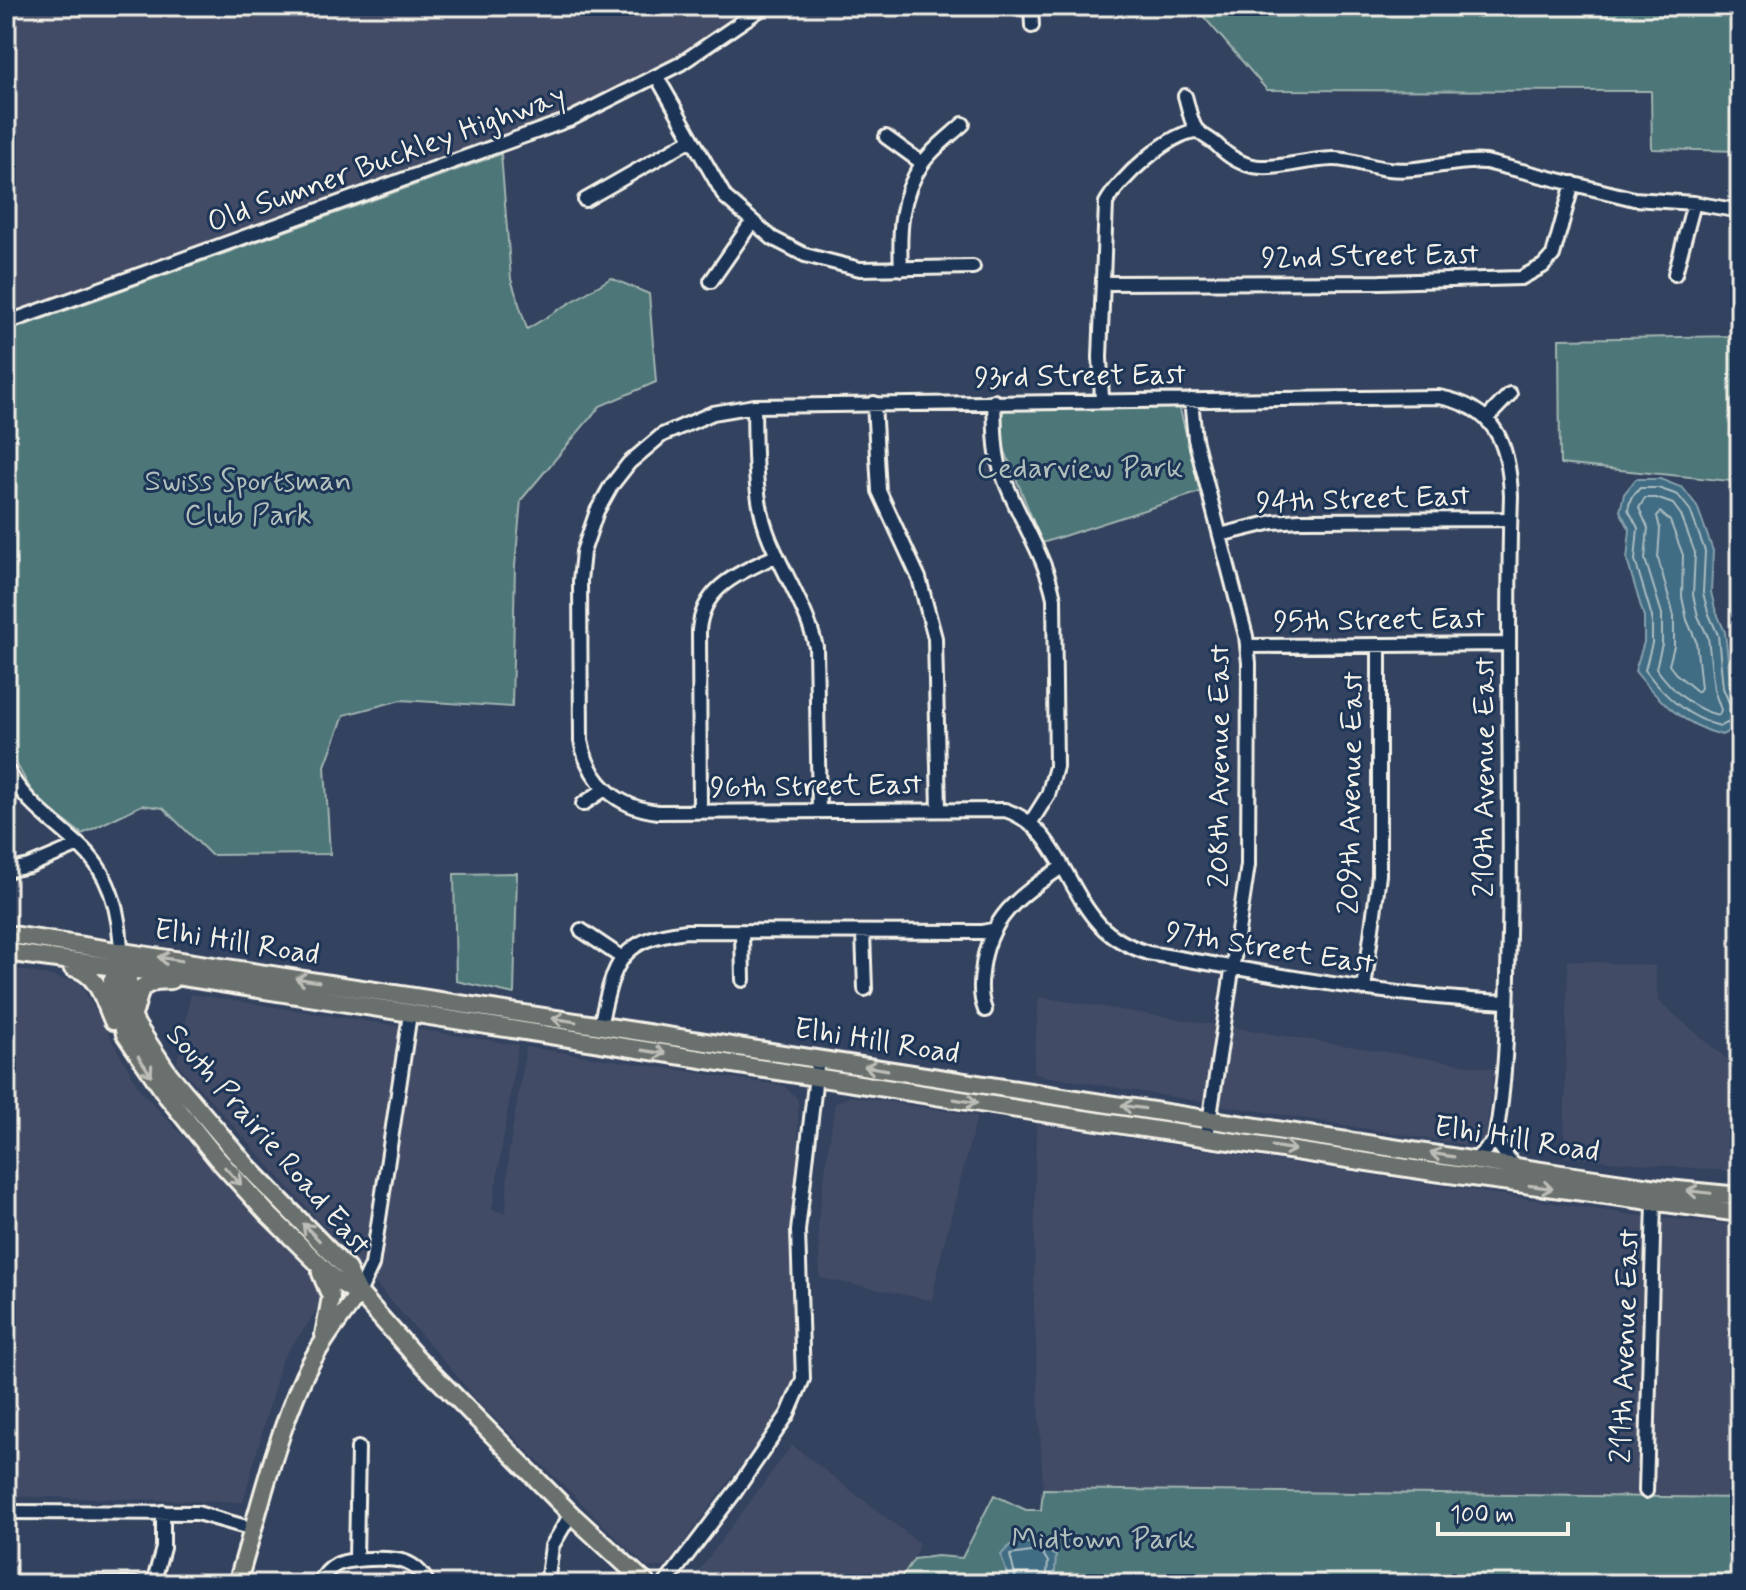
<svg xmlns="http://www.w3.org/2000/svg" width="1746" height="1590" viewBox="0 0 1746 1590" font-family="Mynerve,sans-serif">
  <rect width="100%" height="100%" fill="#33425f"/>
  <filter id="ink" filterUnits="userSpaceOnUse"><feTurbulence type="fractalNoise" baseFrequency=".0125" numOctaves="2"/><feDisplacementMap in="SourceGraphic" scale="16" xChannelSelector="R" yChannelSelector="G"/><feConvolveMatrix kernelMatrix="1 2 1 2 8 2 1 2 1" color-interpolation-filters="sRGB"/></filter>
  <g filter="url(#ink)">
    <path fill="#424c65" d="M6 6H764L730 31 549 128 6 323Z
      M1568 960 1655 966 1658 1001 1740 1070V1172L1564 1157Z
      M6 967 79 982 141 1091 310 1273 318 1285 320 1303 314 1315 282 1359 243 1502 6 1496Z
      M191 994 518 1045 492 1210 506 1213 509 1151 526 1047 784 1086 798 1099V1157L789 1243 796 1350 795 1376 787 1399 768 1428 666 1567H647L481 1405 441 1357 177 1063Z
      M1039 997 1494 1069 1485 1137 1478 1147 1033 1074Z
      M850 1096 977 1116 941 1255 932 1300 820 1278 818 1220 835 1103Z
      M1036 1124 1640 1216 1740 1225V1498L1043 1489 1034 1304Z
      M792 1445 919 1543 914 1559 897 1584H689Z"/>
    <path fill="#4e7679" stroke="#a1b4b0" stroke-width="2" d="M1187 6H1740V151L1652 149 1651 91 1267 90 1204 17Z
      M501 154 511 279 527 329 611 278 649 294 656 382 600 406 521 500 515 566 512 707 401 700 344 715 325 766 330 854 211 855 163 808 142 805 82 834 36 799 6 745V332Z
      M1740 336V482L1560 464 1559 339Z
      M1174 405 1180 409 1200 492 1042 543 1001 441 999 429 1004 408Z
      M517 873 514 994 456 981 454 874Z
      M1043 1489 1740 1498V1584H897L914 1559 937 1556 962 1558 994 1495 1026 1510H1041Z"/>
    <path fill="#3f6c84" stroke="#87a1ac" stroke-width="2" d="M1636 479H1660L1683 488 1697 506 1713 551 1711 592 1715 609 1725 632 1731 687 1739 707 1737 727 1722 735C1684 725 1659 702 1635 671L1644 642V617L1627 560 1630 530 1620 511 1624 494Z
      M1021 1543H1049L1052 1554 1056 1556 1054 1584H1010L1001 1555 1010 1545Z"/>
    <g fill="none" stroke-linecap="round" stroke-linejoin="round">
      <path stroke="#acbcc0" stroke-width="2" d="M1645 498H1656L1673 504 1681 515 1695 553 1693 595 1698 616 1708 637 1714 690 1721 710 1719 715C1693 710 1671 689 1656 668L1662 644V614L1645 559 1648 528 1639 508Z
        M1660 512 1670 521 1683 555 1682 597 1687 620 1696 641 1701 688 1698 692 1675 673 1669 665 1674 646V616L1658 558 1660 529 1657 516Z
        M1740 708 1730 705 1723 688 1718 635 1708 612 1703 593 1705 551 1690 510 1678 495 1658 488H1640L1631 498 1628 509 1638 528 1635 560 1652 617V643L1645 670C1664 696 1688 718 1720 726L1740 718
        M1017 1584 1010 1555 1038 1551 1042 1552 1048 1562 1046 1584"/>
      <g stroke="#f4f1e8" stroke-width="18">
        <path id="minor" d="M1031 6 1032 26
          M657 77 725 197 772 238 805 255 860 269 973 267
          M1185 96C1188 105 1191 125 1198 131 1203 136 1211 140 1217 145 1255 184 1287 160 1333 159 1352 159 1369 167 1388 169 1421 173 1453 159 1486 162L1634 199 1694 203 1740 211
          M886 137 922 163
          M585 200 692 139
          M901 269C899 232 900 196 922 164 932 149 950 136 963 124
          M1675 274 1694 203
          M711 281 752 222
          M1105 283 1380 282 1521 278 1543 266 1553 255 1573 183
          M6 323 571 119 680 64 765 6
          M1102 400 1100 357 1106 203C1118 180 1170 132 1197 131
          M1191 400 1195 439 1246 636 1249 663 1248 865 1207 1136
          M994 401C995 422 994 444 999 464 1013 511 1044 550 1054 598L1056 767 1048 795 1031 822
          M874 403 879 491 919 578 935 638 939 810
          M754 406C755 449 753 500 770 540 785 576 807 609 816 647L819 811
          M1487 418 1510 394
          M1220 535 1273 522 1300 520 1510 519
          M1248 646 1509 644
          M6 768C24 802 52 820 79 845 112 874 121 917 121 959
          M583 804 605 789
          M700 812 699 630C703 585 741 573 777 555
          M6 871 29 866 79 845
          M581 930 621 957
          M742 933 743 980
          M863 933 865 989
          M1364 989 1379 875V645
          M985 1010C980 997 980 986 982 973 987 918 1019 896 1062 867
          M600 1026C614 964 617 939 687 931L982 932 992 930
          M1495 1140C1508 1072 1507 1003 1509 934 1512 788 1506 642 1511 496 1509 443 1495 407 1439 397L754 406 713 413 662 435 629 463 611 486 597 511 583 552 580 581 581 741C589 782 616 807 658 812L1005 810C1056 826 1066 889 1100 925 1113 939 1130 947 1148 953 1268 973 1386 997 1507 1002
          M1475 1160 1495 1140 1515 1167
          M359 1293 372 1265 410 1014
          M1646 1491 1654 1202
          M6 1512 197 1513 253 1529
          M356 1560 358 1448
          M47 1584H136
          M153 1584 163 1548V1512
          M319 1584C323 1576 328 1569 336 1565 349 1558 391 1557 405 1562 416 1566 423 1574 428 1584
          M547 1584 552 1546 571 1514
          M665 1584 735 1492 788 1414 803 1379 798 1231 818 1058"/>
      </g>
      <g stroke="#f4f1e8" stroke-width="22">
        <path id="major" d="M6 934 1568 1175 1657 1188 1740 1196
          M6 952 151 972 1024 1110 1427 1171 1740 1213
          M72 967C98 973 103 999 113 1021
          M121 967 128 979 130 1012 137 1026 169 1074 248 1167 347 1269 359 1293 413 1354 571 1514 647 1584
          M121 967 112 980 125 1034 167 1096 216 1157 267 1213 335 1280 358 1293
          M134 1012 141 988 155 981 171 980
          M321 1273 331 1297 324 1335
          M237 1584C258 1515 274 1442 304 1376 318 1346 339 1320 359 1293"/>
      </g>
      <use href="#minor" stroke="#1d3557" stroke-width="12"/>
      <use href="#major" stroke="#6a706d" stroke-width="16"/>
    </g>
    <defs><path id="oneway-shaft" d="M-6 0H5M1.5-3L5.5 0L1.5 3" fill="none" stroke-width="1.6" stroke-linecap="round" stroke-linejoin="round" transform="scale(2)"/></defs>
    <g stroke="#bdbdb7">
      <use href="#oneway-shaft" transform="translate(170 959) rotate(-171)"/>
      <use href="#oneway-shaft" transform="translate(307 980) rotate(-171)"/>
      <use href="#oneway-shaft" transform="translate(564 1020) rotate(-171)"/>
      <use href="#oneway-shaft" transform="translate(654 1052) rotate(9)"/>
      <use href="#oneway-shaft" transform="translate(145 1066) rotate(56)"/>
      <use href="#oneway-shaft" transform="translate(876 1068) rotate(-171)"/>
      <use href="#oneway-shaft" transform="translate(966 1101) rotate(9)"/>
      <use href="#oneway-shaft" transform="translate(1133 1107) rotate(-172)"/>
      <use href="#oneway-shaft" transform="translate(1284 1148) rotate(9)"/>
      <use href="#oneway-shaft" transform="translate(1442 1155) rotate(-171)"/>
      <use href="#oneway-shaft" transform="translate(233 1176) rotate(47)"/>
      <use href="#oneway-shaft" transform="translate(1541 1187) rotate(8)"/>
      <use href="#oneway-shaft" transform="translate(1699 1192) rotate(-174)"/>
      <use href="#oneway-shaft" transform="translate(311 1232) rotate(-134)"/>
    </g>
  </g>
  <g text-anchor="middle" stroke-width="6" stroke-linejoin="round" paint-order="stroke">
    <g font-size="30" fill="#f4f1e8" stroke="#1d3557">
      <text transform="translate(386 158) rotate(-20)" y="10">Old Sumner Buckley Highway</text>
      <text transform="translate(1370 255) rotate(-1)" y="10">92nd Street East</text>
      <text transform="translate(1080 375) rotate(-1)" y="10">93rd Street East</text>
      <text transform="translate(1363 498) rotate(-2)" y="10">94th Street East</text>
      <text transform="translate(1379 619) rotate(-1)" y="10">95th Street East</text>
      <text transform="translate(1218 766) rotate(-90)" y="10">208th Avenue East</text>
      <text transform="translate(1483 777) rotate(-90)" y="10">210th Avenue East</text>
      <text transform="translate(816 785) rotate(-1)" y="10">96th Street East</text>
      <text transform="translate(1350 793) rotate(-89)" y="10">209th Avenue East</text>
      <text transform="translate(237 941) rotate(9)" y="10">Elhi Hill Road</text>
      <text transform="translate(1270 947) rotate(9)" y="10">97th Street East</text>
      <text transform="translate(877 1040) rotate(9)" y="10">Elhi Hill Road</text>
      <text transform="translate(1517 1138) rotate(9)" y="10">Elhi Hill Road</text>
      <text transform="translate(269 1139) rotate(49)" y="10">South Prairie Road East</text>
      <text transform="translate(1624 1346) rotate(-88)" y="10">211th Avenue East</text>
    </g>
    <g font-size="30" fill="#b2c0bc" stroke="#1d3557">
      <text x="1080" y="477">Cedarview Park</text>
      <text x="248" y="490">Swiss Sportsman<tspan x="248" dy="34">Club Park</tspan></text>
      <text x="1103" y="1548">Midtown Park</text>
    </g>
  </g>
  <rect width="1746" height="1590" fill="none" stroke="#1d3557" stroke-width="32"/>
  <rect x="16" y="16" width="1714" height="1558" fill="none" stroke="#f4f1e8" stroke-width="3" filter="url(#ink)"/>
  <path d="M1438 1522v12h130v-12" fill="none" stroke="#f4f1e8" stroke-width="4"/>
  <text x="1450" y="1522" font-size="24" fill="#f4f1e8" stroke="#1d3557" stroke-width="6" paint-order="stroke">100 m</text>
</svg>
